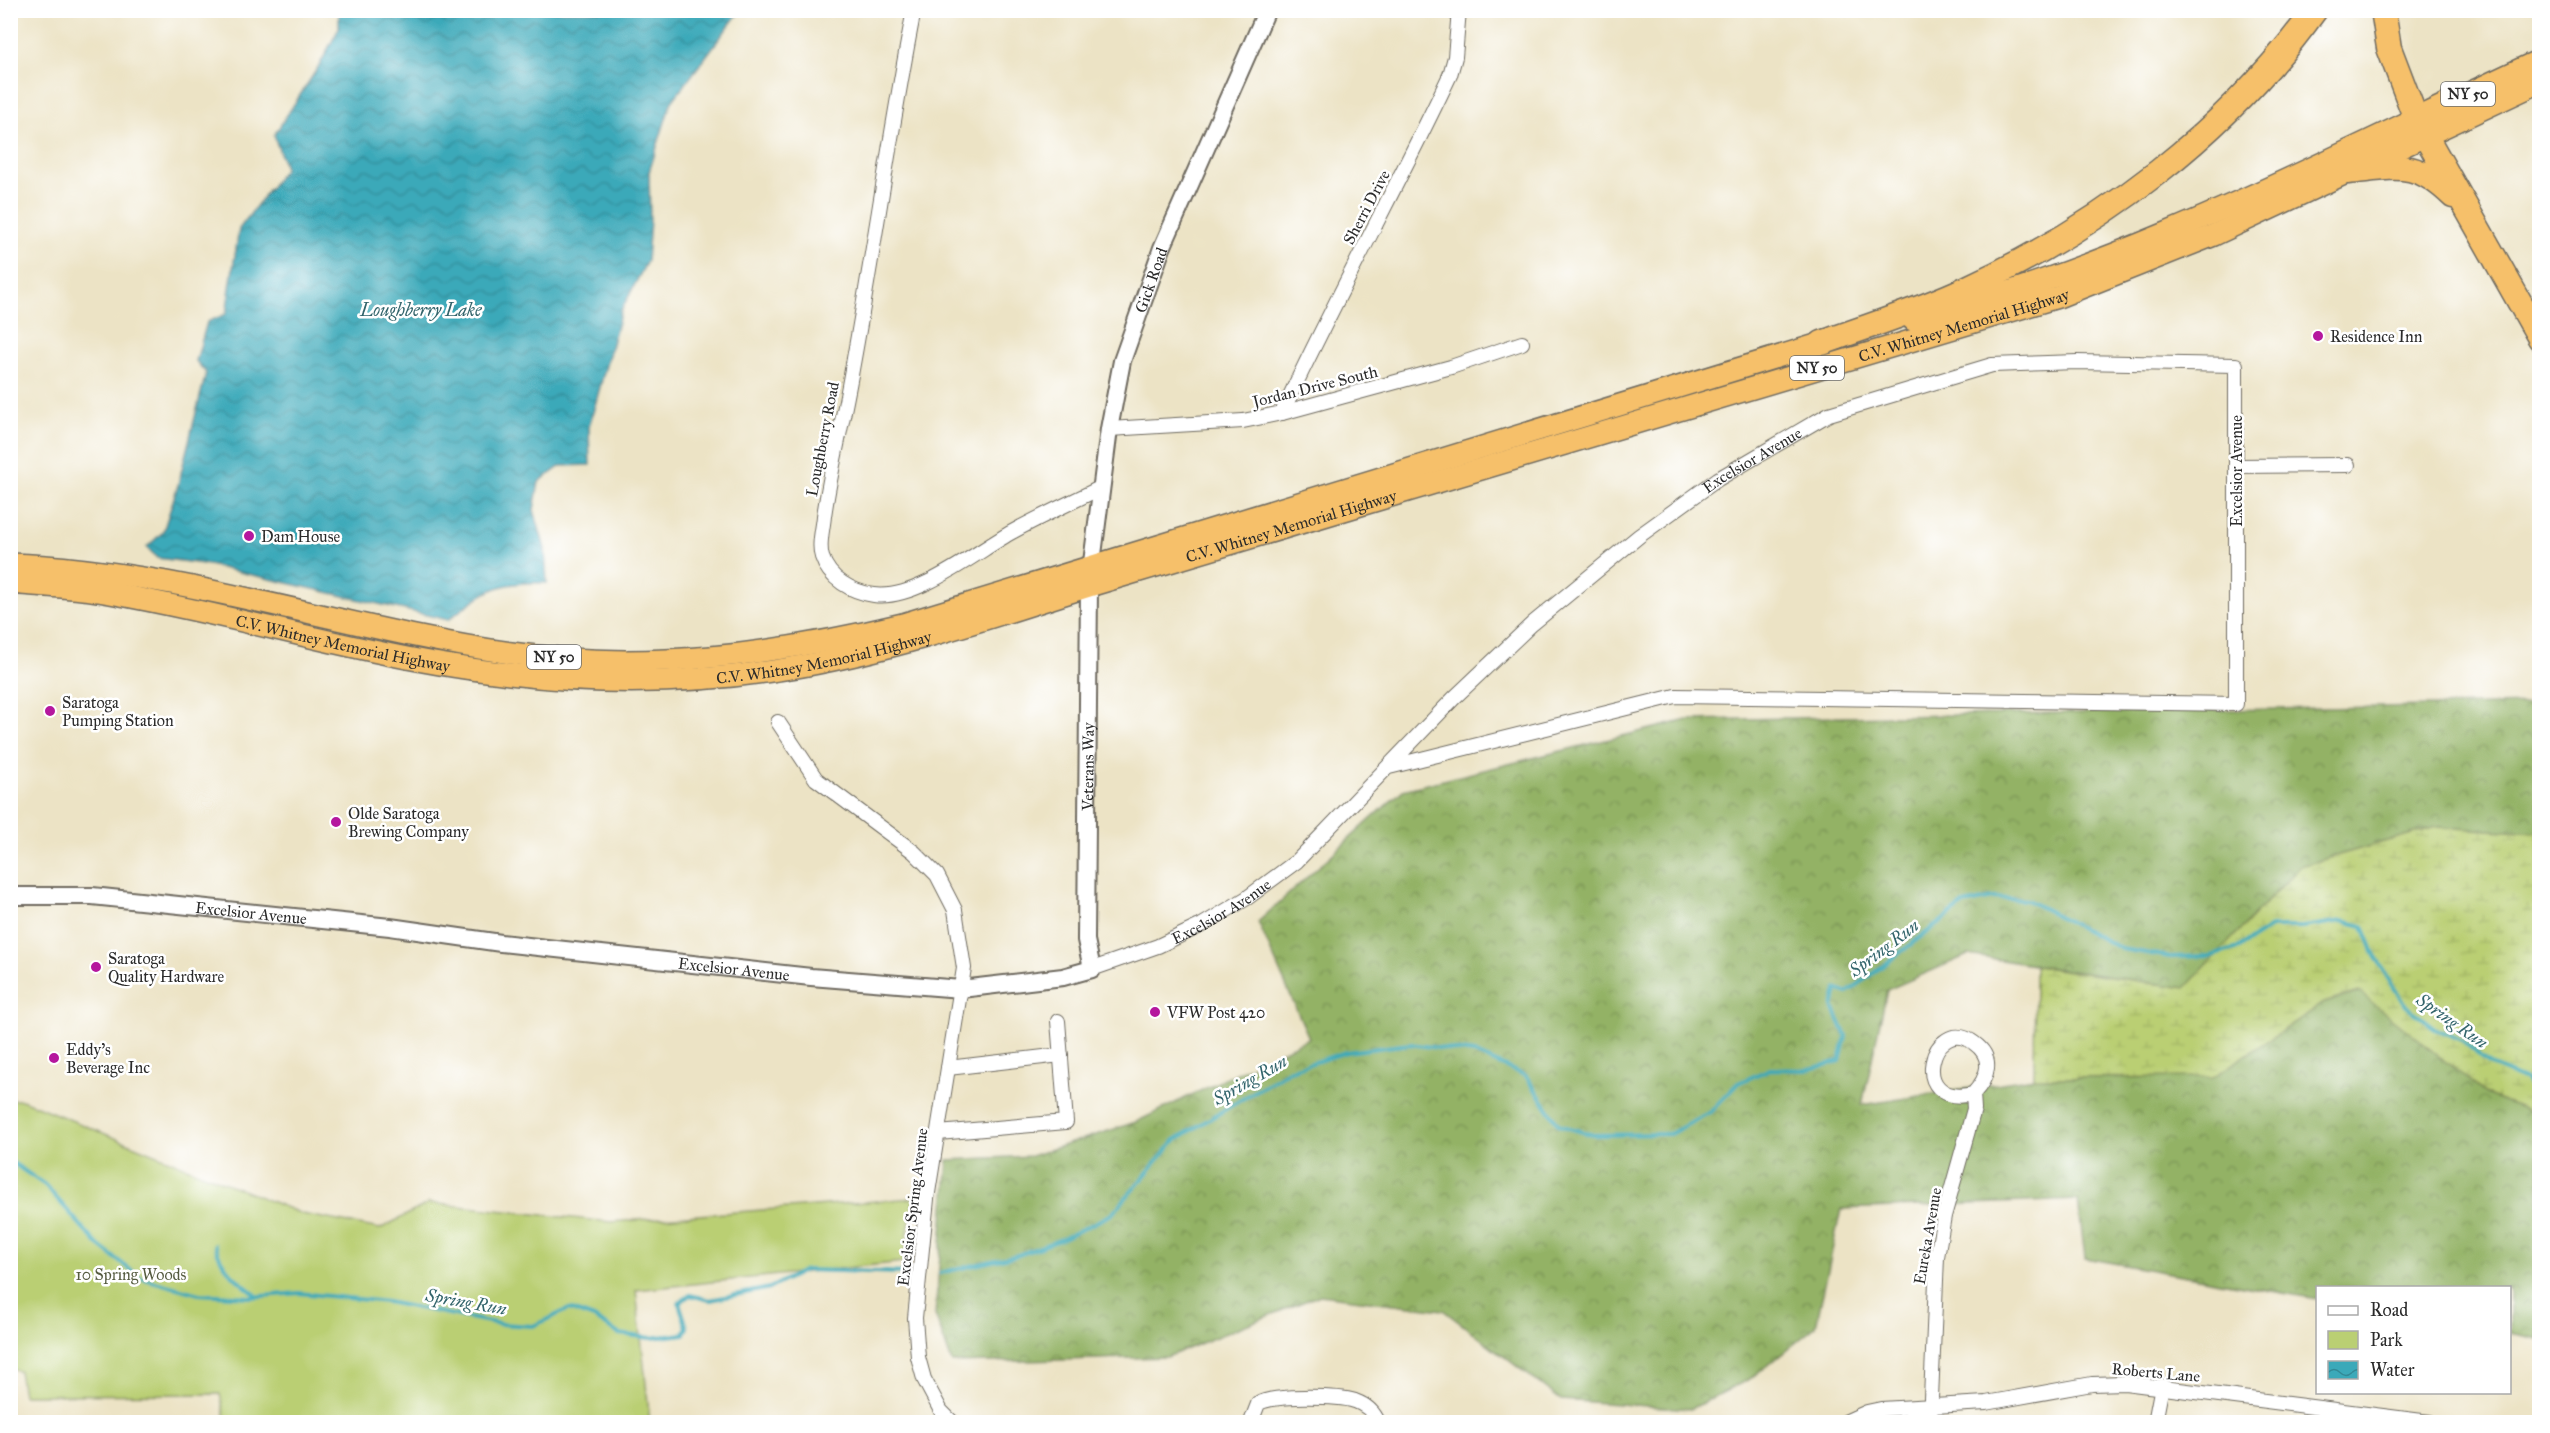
<svg xmlns="http://www.w3.org/2000/svg" width="2550" height="1433" viewBox="0 0 2550 1433" font-family="'IM FELL Great Primer',serif">
  <defs>
    <pattern id="forest-crowns" width="20" height="18" patternUnits="userSpaceOnUse" patternTransform="scale(1.5)"><rect width="20" height="18" fill="#93b265"/><path d="M2 6a3 3 0 1 1 6 0M12 15a3 3 0 1 1 6 0" fill="none" stroke="#789153"/></pattern>
    <pattern id="wetland-marsh" width="20" height="14" patternUnits="userSpaceOnUse" patternTransform="scale(1.5)"><rect width="20" height="14" fill="#bacf73"/><path d="M1 5h8M5 5V1M11 12h8M15 12V8" fill="none" stroke="#a0b264"/></pattern>
    <pattern id="water-waves" width="16" height="10" patternUnits="userSpaceOnUse" patternTransform="scale(1.5)"><rect width="16" height="10" fill="#3ba9b9"/><path d="M0 5q4-4 8 0t8 0" fill="none" stroke="#328a97"/></pattern>
  </defs>
  <rect width="100%" height="100%" fill="#fff"/>
  <filter id="ink" filterUnits="userSpaceOnUse"><feTurbulence type="fractalNoise" baseFrequency=".0167" numOctaves="2"/><feDisplacementMap in="SourceGraphic" scale="12" xChannelSelector="R" yChannelSelector="G"/><feConvolveMatrix kernelMatrix="1 2 1 2 8 2 1 2 1" color-interpolation-filters="sRGB"/></filter>
  <filter id="wash" filterUnits="userSpaceOnUse"><feTurbulence type="fractalNoise" baseFrequency=".008" numOctaves="4" result="noise"/><feDisplacementMap in="SourceGraphic" scale="24" xChannelSelector="R" yChannelSelector="G"/><feGaussianBlur stdDeviation="1.35" result="paint"/><feColorMatrix in="noise" values="0 0 0 0 0 0 0 0 0 0 0 0 0 0 0 0 0 1.4 0 .05"/><feComposite in="paint" operator="in"/></filter>
  <g filter="url(#wash)">
    <rect width="100%" height="100%" fill="#ece3c5"/>
    <path fill="url(#forest-crowns)" stroke="#5f6e48" stroke-width="1.5" d="M2539 704V833L2436 827 2301 866 2185 988 1968 955 1887 990 1862 1105 2034 1078 2213 1077 2324 1003 2360 992 2486 1094 2539 1115V1339L2510 1333V1288H2318L2317 1299 2085 1258 2078 1200 1841 1209 1816 1326 1755 1376 1691 1409 1561 1400 1443 1310 1320 1295 1167 1357 952 1363 935 1315 948 1160 1031 1156 1136 1122 1309 1038 1258 922 1403 790 1687 720Z"/>
    <path fill="url(#wetland-marsh)" stroke="#727d4f" stroke-width="1.5" d="M2436 827 2539 833V1115L2486 1094 2359 992 2324 1003 2213 1077 2034 1078 2035 966 2185 988 2301 866Z"/>
    <path fill="#bacf73" stroke="#727d4f" stroke-width="1.5" d="M10 1100H22L302 1214 380 1229 429 1203 611 1222 914 1198 903 1262 636 1290 650 1422H226L220 1394 23 1395 19 1371 10 1369Z"/>
    <path fill="url(#water-waves)" stroke="#336a72" stroke-width="1.5" d="M339 11H740L671 103 649 172 650 220 647 261 621 311 589 427 590 465 561 466 539 482 534 510 545 549 547 583C496 581 487 590 448 620L204 564 157 558 147 547 163 532 178 485 206 373 196 361 207 322 226 314 239 229 285 168 274 135 319 66 339 28Z"/>
    <g fill="none" stroke-linecap="round" stroke-linejoin="round">
      <path stroke="#3ba9b9" stroke-width="4" d="M10 1161 45 1185 98 1245 141 1278 199 1294 250 1297 299 1293 387 1302 500 1324 533 1326 569 1309 594 1318 619 1334 651 1338 684 1334 687 1327 679 1303 690 1295 710 1300 770 1288 805 1270 909 1273
        M215 1245C222 1269 237 1280 256 1295
        M940 1273 1018 1255 1062 1239 1112 1214 1175 1140 1290 1070 1346 1052 1410 1044 1474 1053 1526 1076 1559 1125 1593 1135 1670 1134 1710 1112 1738 1083 1770 1069 1806 1070 1840 1061 1846 1036 1833 1007 1837 989 1847 993 1964 904 1993 898 2027 900 2122 949 2170 957 2211 956 2238 948 2271 927H2303L2343 921 2363 926 2375 956 2404 1004 2436 1029 2463 1041 2490 1065 2526 1080 2540 1103"/>
    </g>
  </g>
  <g filter="url(#ink)">
    <g fill="none" stroke-linecap="round" stroke-linejoin="round">
      <g stroke="#6f6b61" stroke-width="16">
        <g id="minor">
          <path d="M914 10C889 137 872 265 848 391 840 433 830 474 824 516 823 529 818 544 822 557 829 579 852 592 874 595 916 601 976 552 1012 532 1041 516 1072 502 1102 487"/>
          <path d="M1282 413C1335 299 1396 189 1450 75L1455 57 1459 10"/>
          <path d="M1109 429 1243 421 1282 413 1451 367 1522 343"/>
          <path d="M2236 466 2348 465"/>
          <path d="M778 722 816 779 914 852 937 875 955 910 964 968 927 1199 915 1318 918 1357 924 1379 941 1411 952 1422"/>
          <path id="s1" d="M1092 969 1158 946 1202 925 1247 898 1297 861 1454 698 1532 624 1639 536 1718 479 1829 414 1992 365 2077 362 2236 365V704L1675 696 1389 767"/>
          <path d="M948 1068 1061 1055"/>
          <path d="M938 1133 1066 1122 1058 1021"/>
          <path d="M1251 1422 1258 1404C1270 1394 1339 1396 1355 1401 1366 1405 1374 1412 1378 1422"/>
          <path d="M1845 1422 1867 1412 1881 1409 1986 1403 2092 1384 2125 1383 2430 1422"/>
          <path d="M1930 1422 1937 1257 1944 1216 1974 1109 1973 1094C1988 1078 1995 1058 1974 1043 1932 1012 1906 1109 1973 1094"/>
          <path d="M2155 1422 2162 1386"/>
        </g>
      </g>
      <g stroke="#6f6b61" stroke-width="20">
        <g id="tertiary">
          <path id="s2" d="M10 896H92L390 927 501 943 811 977 961 989 1063 977 1092 969 1086 940 1089 586 1109 429 1122 361 1162 248 1267 10"/>
        </g>
      </g>
      <g stroke="#6f6b61" stroke-width="24">
        <g id="trunk">
          <path d="M1913 320C2133 264 2334 155 2540 60"/>
          <path d="M10 564C181 570 343 629 511 653 643 672 774 655 903 624L1839 338"/>
          <path id="s3" d="M10 583C40 586 70 587 98 591 236 614 371 659 510 674 601 685 694 684 785 669 889 652 989 618 1089 586L2058 297 2214 235 2540 82"/>
        </g>
      </g>
      <g stroke="#6f6b61" stroke-width="27">
        <path id="motorway" d="M2383 10 2389 48 2416 119 2540 338
          M2348 172C2398 167 2415 159 2453 196
          M1822 343C1870 325 1921 310 1967 288 2103 225 2226 133 2315 10"/>
      </g>
      <use href="#minor" stroke="#fff" stroke-width="14"/>
      <use href="#tertiary" stroke="#fff" stroke-width="16"/>
      <use href="#trunk" stroke="#f6c06b" stroke-width="21"/>
      <use href="#motorway" stroke="#f6c06b" stroke-width="24"/>
    </g>
  </g>
  <g fill="#b5179e" stroke="#fff" stroke-width="2">
    <circle cx="2318" cy="336" r="6"/>
    <circle cx="249" cy="536" r="6"/>
    <circle cx="50" cy="711" r="6"/>
    <circle cx="336" cy="822" r="6"/>
    <circle cx="96" cy="967" r="6"/>
    <circle cx="1155" cy="1012" r="6"/>
    <circle cx="54" cy="1058" r="6"/>
  </g>
  <g text-anchor="middle" stroke-width="5" stroke-linejoin="round" paint-order="stroke">
    <g fill="#fff" stroke="#6b6b6b" stroke-width="1.5">
      <rect x="2441" y="82" width="54" height="24" rx="4.5"/>
      <rect x="1790" y="356" width="54" height="24" rx="4.5"/>
      <rect x="527" y="645" width="54" height="24" rx="4.5"/>
    </g>
    <g font-size="15" font-weight="bold" fill="#2b2b2b">
      <text x="2468" y="99">NY 50</text>
      <text x="1817" y="373">NY 50</text>
      <text x="554" y="662">NY 50</text>
    </g>
    <g font-size="16" fill="#2b2b2b" stroke="#fff">
      <text transform="translate(1366 207) rotate(-62)" y="6">Sherri Drive</text>
      <text dy="6" stroke="none"><textPath href="#s2" startOffset="1786">Gick Road</textPath></text>
      <text dy="6" stroke="none"><textPath href="#s3" startOffset="2013">C.V. Whitney Memorial Highway</textPath></text>
      <text transform="translate(1315 386) rotate(-14)" y="6">Jordan Drive South</text>
      <text transform="translate(822 439) rotate(-79)" y="6">Loughberry Road</text>
      <text dy="6" stroke="none"><textPath href="#s1" startOffset="842">Excelsior Avenue</textPath></text>
      <text transform="translate(2236 471) rotate(-90)" y="6">Excelsior Avenue</text>
      <text dy="6" stroke="none"><textPath href="#s3" startOffset="1311">C.V. Whitney Memorial Highway</textPath></text>
      <text dy="6" stroke="none"><textPath href="#s3" startOffset="339">C.V. Whitney Memorial Highway</textPath></text>
      <text dy="6" stroke="none"><textPath href="#s3" startOffset="825">C.V. Whitney Memorial Highway</textPath></text>
      <text dy="6" stroke="none"><textPath href="#s2" startOffset="1292">Veterans Way</textPath></text>
      <text dy="6" stroke="none"><textPath href="#s1" startOffset="142">Excelsior Avenue</textPath></text>
      <text dy="6" stroke="none"><textPath href="#s2" startOffset="242">Excelsior Avenue</textPath></text>
      <text dy="6" stroke="none"><textPath href="#s2" startOffset="728">Excelsior Avenue</textPath></text>
      <text transform="translate(912 1207) rotate(-83)" y="6">Excelsior Spring Avenue</text>
      <text transform="translate(1927 1236) rotate(-80)" y="6">Eureka Avenue</text>
      <text transform="translate(2156 1372) rotate(5)" y="6">Roberts Lane</text>
    </g>
    <g font-size="16" fill="#2b2b2b" stroke="#fff" text-anchor="start">
      <text x="2330" y="342">Residence Inn</text>
      <text x="261" y="542">Dam House</text>
      <text x="62" y="708">Saratoga<tspan x="62" dy="18">Pumping Station</tspan></text>
      <text x="348" y="819">Olde Saratoga<tspan x="348" dy="18">Brewing Company</tspan></text>
      <text x="108" y="964">Saratoga<tspan x="108" dy="18">Quality Hardware</tspan></text>
      <text x="1167" y="1018">VFW Post 420</text>
      <text x="66" y="1055">Eddy's<tspan x="66" dy="18">Beverage Inc</tspan></text>
    </g>
    <g font-size="16" fill="#565c41" stroke="#fff">
      <text x="131" y="1280">10 Spring Woods</text>
    </g>
    <g font-size="18" font-style="italic" fill="#32646b" stroke="#fff">
      <text x="421" y="316">Loughberry Lake</text>
      <text transform="translate(1884 948) rotate(-37)" y="6">Spring Run</text>
      <text transform="translate(2452 1021) rotate(35)" y="6">Spring Run</text>
      <text transform="translate(1250 1080) rotate(-30)" y="6">Spring Run</text>
      <text transform="translate(466 1302) rotate(10)" y="6">Spring Run</text>
    </g>
  </g>
  <rect width="2550" height="1433" fill="none" stroke="#fff" stroke-width="36"/>
  <rect x="2316" y="1286" width="195" height="108" fill="#ffffff" stroke="#aaaaaa" stroke-width="1.5"/>
  <rect x="2328" y="1306" width="30" height="9" fill="#ffffff" stroke="#aaaaaa" stroke-width="1.5"/>
  <text x="2370" y="1316" font-size="18" fill="#2b2b2b">Road</text>
  <rect x="2328" y="1331" width="30" height="18" fill="#bacf73" stroke="#aaaaaa" stroke-width="1.5"/>
  <text x="2370" y="1346" font-size="18" fill="#2b2b2b">Park</text>
  <rect x="2328" y="1361" width="30" height="18" fill="url(#water-waves)" stroke="#aaaaaa" stroke-width="1.5"/>
  <text x="2370" y="1376" font-size="18" fill="#2b2b2b">Water</text>
</svg>
